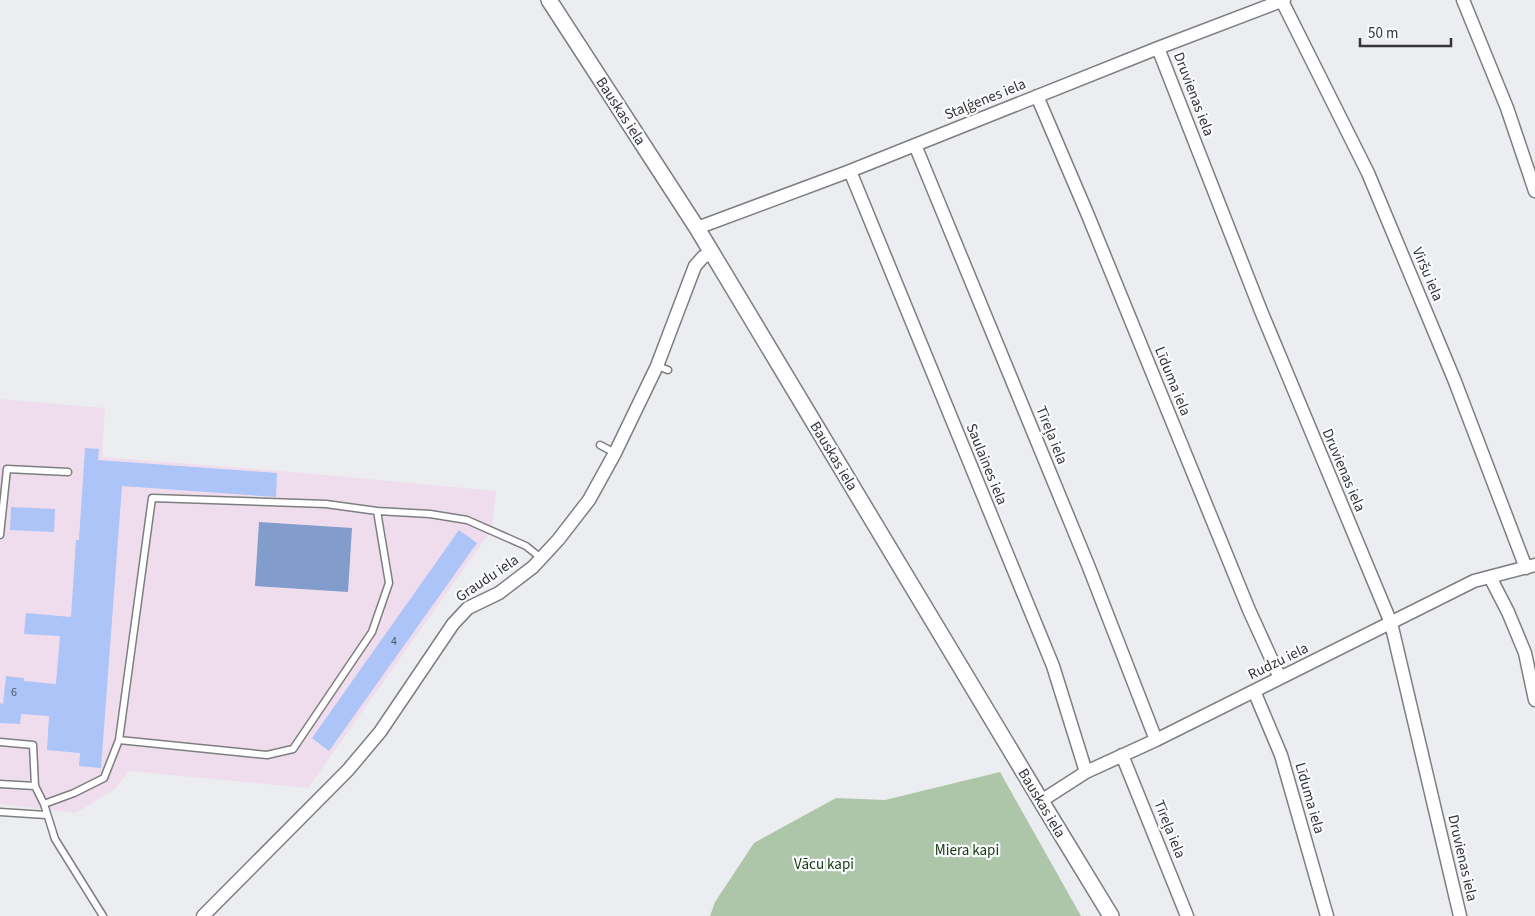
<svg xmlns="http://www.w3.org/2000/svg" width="1535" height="916" viewBox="0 0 1535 916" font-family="'Source Sans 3',sans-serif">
  <rect width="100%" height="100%" fill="#ecedf0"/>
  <path fill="#efddee" d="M0 399 105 408 102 457 282 471 496 491 492 529 308 788 129 771 115 789 76 813 0 804Z"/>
  <path fill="#adc5a9" d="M1000 772 1081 916H710L715 902 754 843 836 798 885 800Z"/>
  <path fill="#829ccc" d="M259 522 352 528 348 592 255 586Z"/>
  <path fill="#acc4f7" d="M85 448 99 449 98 460 277 473 276 497 122 486 101 768 79 766 80 753 47 750 49 716 21 714 20 724 0 723V703L3 704 6 676 24 678V681L56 684 60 636 24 634 26 613 71 617 76 540H79Z
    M11 507 55 509 54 532 10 530Z
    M459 530 477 543 329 751 312 738Z"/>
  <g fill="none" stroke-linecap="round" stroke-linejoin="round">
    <g stroke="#7d7e80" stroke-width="9">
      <path id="service" d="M657 366 668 370
        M600 445 615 453
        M377 511 430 514 467 520 526 546 541 558
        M0 535 7 469 68 472
        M0 742 33 745 35 786 44 804 55 839 103 916
        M0 784 35 786
        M44 804 74 793 104 778 119 740 152 498 326 504 377 511 389 583 372 632 293 749 267 755 119 740
        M0 812 46 815"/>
    </g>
    <g stroke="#7d7e80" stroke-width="15">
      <path id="minor" d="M1463 0 1507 108 1535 191
        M1282 1 1368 173 1454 379 1526 568
        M1158 48 1261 311 1391 623 1460 916
        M1037 96 1087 213 1249 610 1280 678
        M915 145 1088 565 1156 740
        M850 171 1053 666 1086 772
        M697 228 850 171 1158 48 1284 0
        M1490 577 1508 612 1525 653 1535 700
        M1254 691 1281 755 1327 916
        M1122 755 1187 916
        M1041 801 1086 772 1156 740 1474 581 1535 565
        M203 916 348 770 380 732 453 624 468 608 499 593 533 567 558 540 589 500 615 453 657 366 695 266 703 257 712 253"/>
    </g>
    <g stroke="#7d7e80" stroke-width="18">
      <path id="tertiary" d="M549 0 697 228 1041 801 1111 916"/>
    </g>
    <use href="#service" stroke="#fff" stroke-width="6"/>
    <use href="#minor" stroke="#fff" stroke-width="12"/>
    <use href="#tertiary" stroke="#fff" stroke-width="15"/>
  </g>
  <g text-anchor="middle" stroke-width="4.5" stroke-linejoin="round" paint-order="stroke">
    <g font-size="12" fill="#525866">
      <text x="394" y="645">4</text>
      <text x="14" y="696">6</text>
    </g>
    <g font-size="15" fill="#343435" stroke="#fafbfd">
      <text transform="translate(1194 94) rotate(69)" y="5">Druvienas iela</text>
      <text transform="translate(985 99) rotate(-22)" y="5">Staļģenes iela</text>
      <text transform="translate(621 111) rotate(57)" y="5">Bauskas iela</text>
      <text transform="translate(1428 274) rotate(67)" y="5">Viršu iela</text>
      <text transform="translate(1173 381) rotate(68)" y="5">Līduma iela</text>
      <text transform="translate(1052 435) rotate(68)" y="5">Tīreļa iela</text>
      <text transform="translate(834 456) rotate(59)" y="5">Bauskas iela</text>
      <text transform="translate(987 464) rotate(68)" y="5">Saulaines iela</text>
      <text transform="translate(1344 470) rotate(67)" y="5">Druvienas iela</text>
      <text transform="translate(487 578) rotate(-34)" y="5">Graudu iela</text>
      <text transform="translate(1278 661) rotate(-26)" y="5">Rudzu iela</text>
      <text transform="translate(1310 798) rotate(74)" y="5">Līduma iela</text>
      <text transform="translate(1042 803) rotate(59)" y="5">Bauskas iela</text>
      <text transform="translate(1170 829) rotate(68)" y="5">Tīreļa iela</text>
      <text transform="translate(1463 858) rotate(77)" y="5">Druvienas iela</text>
    </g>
    <g font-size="15" fill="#12390c" stroke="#fafbfd">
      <text x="967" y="855">Miera kapi</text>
      <text x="824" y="869">Vācu kapi</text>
    </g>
  </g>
  <path d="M1360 38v8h91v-8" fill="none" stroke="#343435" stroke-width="2.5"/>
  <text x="1368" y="38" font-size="15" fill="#343435" stroke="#fafbfd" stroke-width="4" paint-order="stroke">50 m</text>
</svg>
